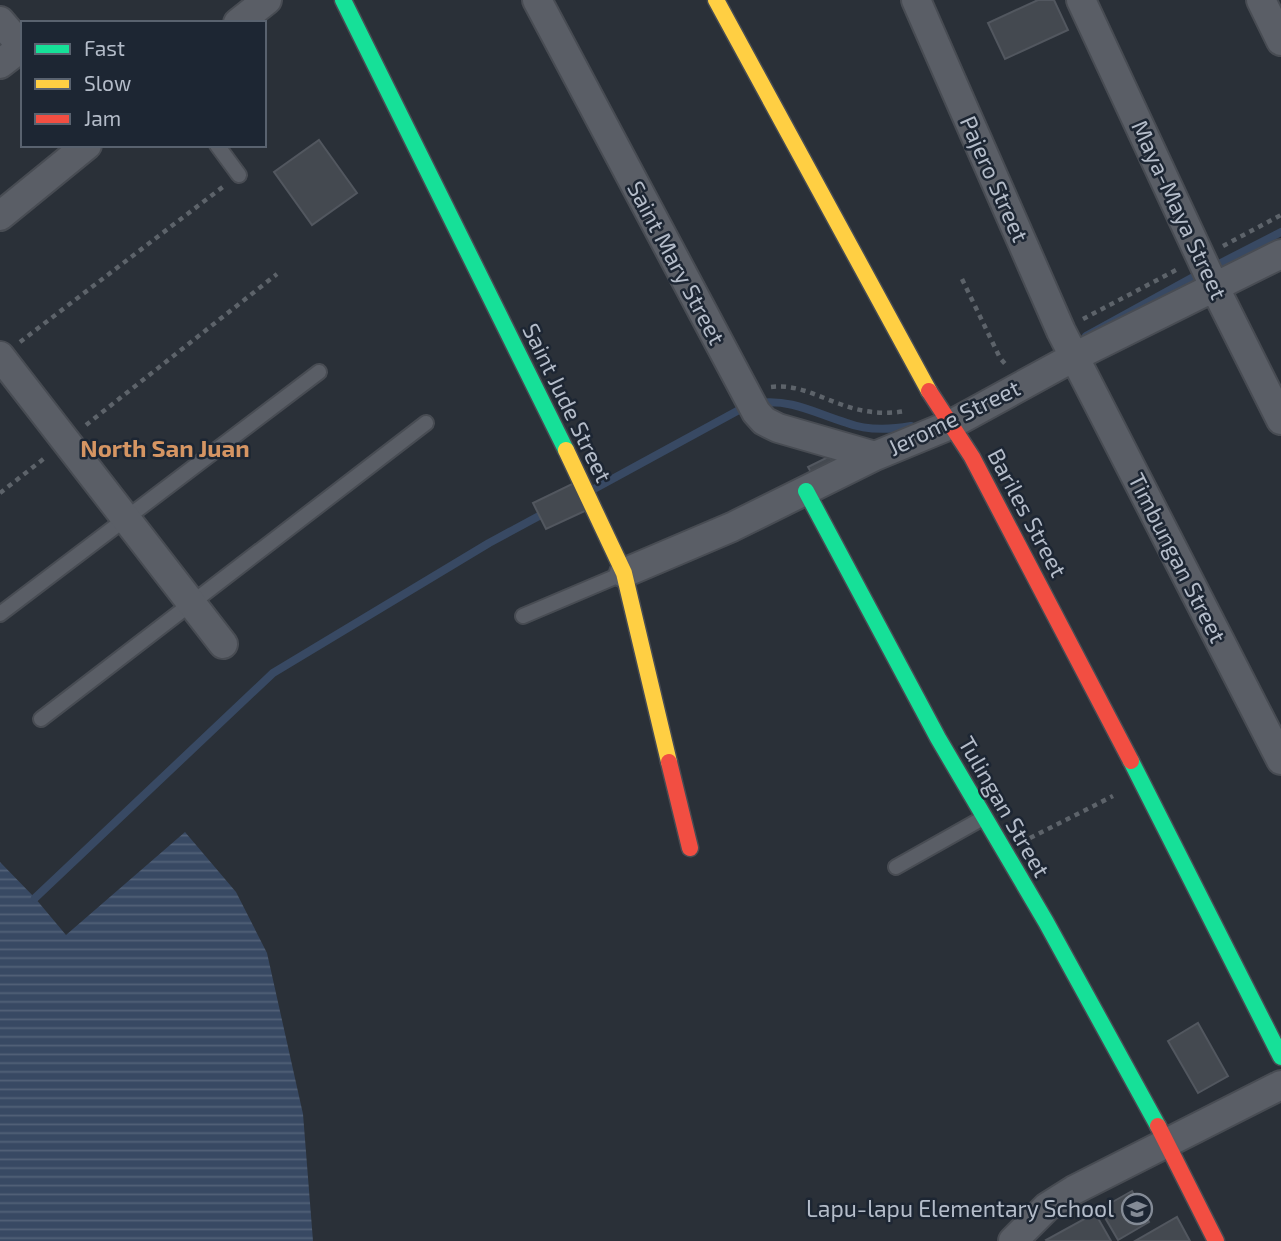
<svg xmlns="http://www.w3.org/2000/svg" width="1281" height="1241" viewBox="0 0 1281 1241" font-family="'Exo 2',sans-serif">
  <defs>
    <pattern id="water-rules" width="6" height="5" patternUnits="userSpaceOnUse" patternTransform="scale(1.75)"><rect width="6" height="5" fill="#384963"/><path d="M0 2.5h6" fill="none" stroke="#526178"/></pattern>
  </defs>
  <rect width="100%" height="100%" fill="#2a3038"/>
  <path fill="url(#water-rules)" d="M185 832 236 892 267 953 303 1114 313 1241H0V862L35 898 66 935Z"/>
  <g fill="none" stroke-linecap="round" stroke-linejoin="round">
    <path stroke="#384963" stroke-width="8" d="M1215 266 1281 232
      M1086 336 1197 275
      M758 403C793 399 814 413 847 423 868 431 889 430 911 426
      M594 489 739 410
      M35 898 273 673 489 543 539 516"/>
  </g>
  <path fill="#444950" stroke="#52575f" stroke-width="2" d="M1038 0H1054L1068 30 1005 59 988 23Z
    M319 140 357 193 312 225 274 172Z
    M830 456 835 467 814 478 808 467Z
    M574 483 587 510 546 529 533 503Z
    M1198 1023 1228 1076 1198 1093 1168 1041Z
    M1132 1191 1149 1222 1118 1240 1100 1209Z
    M1095 1213 1111 1241H1047L1046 1240Z
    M1177 1217 1190 1241H1135Z"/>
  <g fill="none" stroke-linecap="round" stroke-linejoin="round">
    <g stroke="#484c53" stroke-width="18">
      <path id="lane" d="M217 145 239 175
        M0 614 319 372
        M523 616 622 574
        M41 719 426 423
        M896 867 983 818"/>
    </g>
    <g stroke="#484c53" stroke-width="32">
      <path id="street" d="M537 0 756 412 764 421 778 428 875 456
        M916 0 1061 331 1281 760
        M1081 0 1214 286 1281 420
        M1261 0 1281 41
        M0 21 23 48
        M238 23 267 0
        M0 64 22 47
        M0 216 87 145
        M0 356 223 644
        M624 573 732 527 875 456 950 425 1074 357 1281 254
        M1013 1241 1047 1207 1074 1190 1281 1085"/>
    </g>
    <g stroke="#484c53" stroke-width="19">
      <path id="fast" d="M343 0 566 450
        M806 491 938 738 1046 922 1158 1126
        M1131 761 1281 1057"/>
    </g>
    <g stroke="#484c53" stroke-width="19">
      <path id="slow" d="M716 0 929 391
        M566 450 624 573 669 762"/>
    </g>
    <g stroke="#484c53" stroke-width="19">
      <path id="jam" d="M929 391 972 457 1131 761
        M669 762 690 848
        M1158 1126 1216 1241"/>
    </g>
    <path stroke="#5d636a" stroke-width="4.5" stroke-dasharray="5 5" stroke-linecap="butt" d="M1223 246 1281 215
      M962 279 1000 358 1006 365
      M1083 319 1178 269
      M20 342 224 186
      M771 387C797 384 817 396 840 404 861 412 883 415 905 411
      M86 425 277 274
      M0 493 46 457
      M1030 838 1113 796"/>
    <use href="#lane" stroke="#5a5e66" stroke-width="14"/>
    <use href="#street" stroke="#5a5e66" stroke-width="28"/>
    <use href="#fast" stroke="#16e098" stroke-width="16"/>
    <use href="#slow" stroke="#ffcf43" stroke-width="16"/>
    <use href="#jam" stroke="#f24e42" stroke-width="16"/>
  </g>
  <defs>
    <g id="school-ring" transform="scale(1.575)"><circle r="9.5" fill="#1d2633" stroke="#848b96" stroke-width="1.5"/><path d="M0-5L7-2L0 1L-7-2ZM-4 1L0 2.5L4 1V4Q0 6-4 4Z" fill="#848b96"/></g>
  </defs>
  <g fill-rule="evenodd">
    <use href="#school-ring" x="1137" y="1209"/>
  </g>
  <g text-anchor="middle" stroke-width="5" stroke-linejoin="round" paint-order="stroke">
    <g font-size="23" fill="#b4bcc9" stroke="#1d2633">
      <text transform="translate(994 179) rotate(66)" y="8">Pajero Street</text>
      <text transform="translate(1179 210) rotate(65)" y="8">Maya-Maya Street</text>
      <text transform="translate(676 263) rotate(62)" y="8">Saint Mary Street</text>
      <text transform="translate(567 403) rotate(64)" y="8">Saint Jude Street</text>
      <text transform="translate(954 418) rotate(-26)" y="8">Jerome Street</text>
      <text transform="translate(1027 513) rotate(62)" y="8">Bariles Street</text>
      <text transform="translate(1177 558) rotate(63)" y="8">Timbungan Street</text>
      <text transform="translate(1004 807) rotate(60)" y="8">Tulingan Street</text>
    </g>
    <g font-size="23" fill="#b4bcc9" stroke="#1d2633" text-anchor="end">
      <text x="1114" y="1217">Lapu-lapu Elementary School</text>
    </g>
    <g font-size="24" font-weight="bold" fill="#d59563" stroke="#1d2633">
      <text x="165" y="457">North San Juan</text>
    </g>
  </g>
  <rect x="21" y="21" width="245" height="126" fill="#1d2633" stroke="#59626f" stroke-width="2"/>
  <rect x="35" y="44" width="35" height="10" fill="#16e098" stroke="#59626f" stroke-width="2"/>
  <text x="84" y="56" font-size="21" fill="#b4bcc9">Fast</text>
  <rect x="35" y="79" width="35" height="10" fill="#ffcf43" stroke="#59626f" stroke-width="2"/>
  <text x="84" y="91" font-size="21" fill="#b4bcc9">Slow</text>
  <rect x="35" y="114" width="35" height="10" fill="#f24e42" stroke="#59626f" stroke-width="2"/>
  <text x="84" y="126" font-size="21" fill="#b4bcc9">Jam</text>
</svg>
